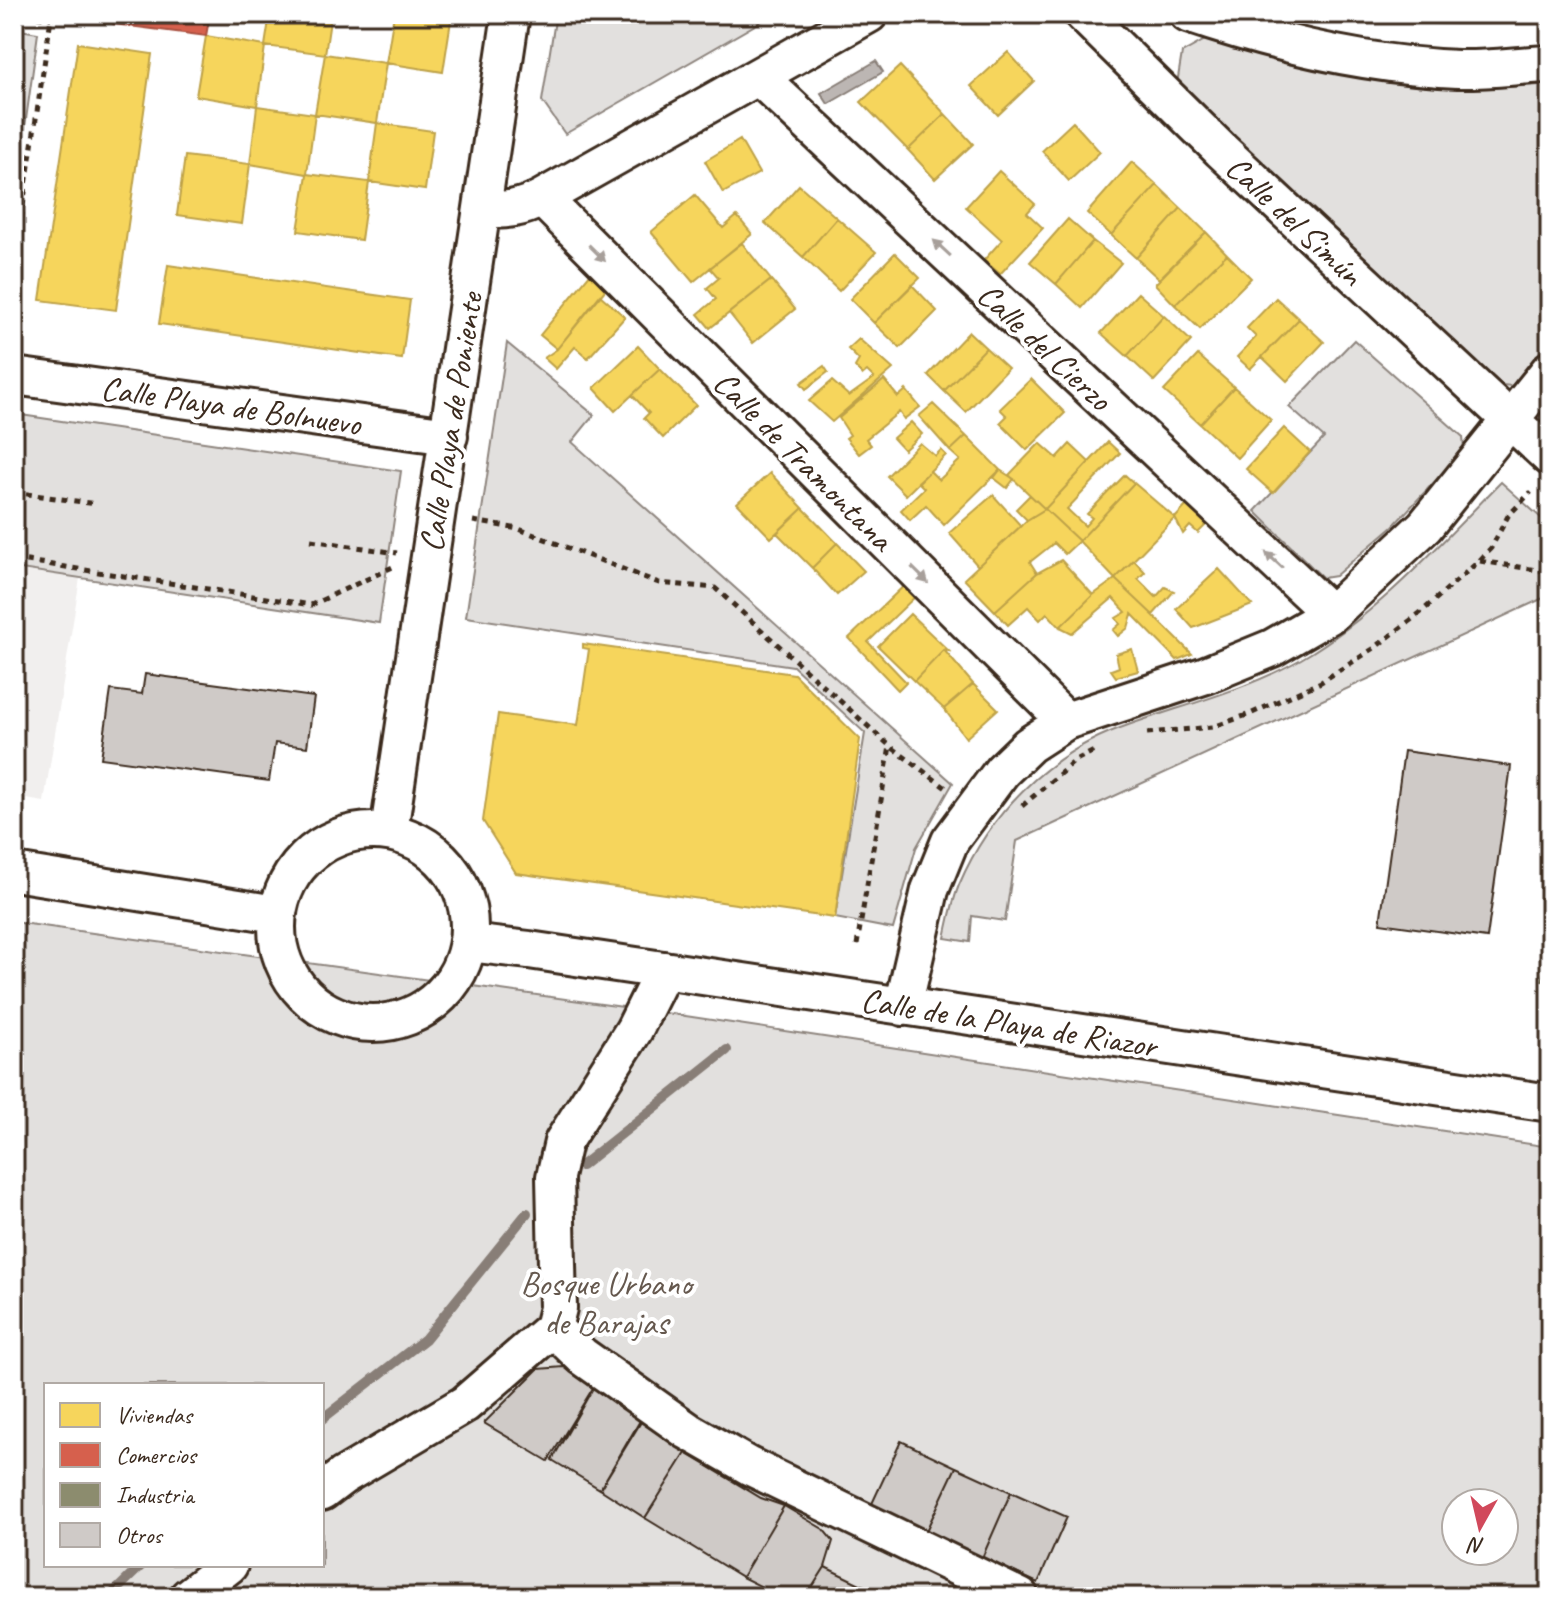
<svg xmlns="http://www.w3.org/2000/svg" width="1564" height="1611" viewBox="0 0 1564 1611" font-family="Caveat,sans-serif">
  <rect width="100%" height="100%" fill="#fff"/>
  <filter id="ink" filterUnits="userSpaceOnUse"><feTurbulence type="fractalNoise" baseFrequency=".0125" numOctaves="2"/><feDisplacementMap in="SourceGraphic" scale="16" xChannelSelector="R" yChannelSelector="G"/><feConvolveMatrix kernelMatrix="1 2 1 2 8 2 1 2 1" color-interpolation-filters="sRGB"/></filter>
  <g filter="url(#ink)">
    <path fill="#f1efee" d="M14 568 80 578 44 802 14 797Z"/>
    <path fill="#e2e0de" stroke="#8e857e" stroke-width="2" fill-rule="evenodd" d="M556 14H774L565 134 542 101Z
      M1354 14H1550V23C1485 24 1417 27 1354 14Z
      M14 29 38 33 20 163H14Z
      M1205 40C1321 74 1428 96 1550 84V351C1534 374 1526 393 1494 383L1177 84 1182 53Z
      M1354 340 1463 437 1464 450 1393 526 1335 576 1323 578 1255 511 1324 438 1289 407Z
      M507 343 594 415 572 442 953 783 916 848 893 929 835 918 865 733 793 666 466 617Z
      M14 414 401 471 379 623 14 568Z
      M1501 482 1550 526V595L1017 841 1005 921 972 916 970 942 945 938C949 920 952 902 959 885 989 814 1047 755 1120 728 1180 706 1245 691 1301 659 1378 614 1439 545 1501 482Z
      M14 922 659 1012 1550 1147V1597H14ZM46 1385H322V1565H46ZM1456 1503H1504V1551H1456Z"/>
    <path fill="#bcb6b3" stroke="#887e77" stroke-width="2" d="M876 61 883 72 828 104 821 93Z"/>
    <path fill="#f6d55c" stroke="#bea249" stroke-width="2" d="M270 14H331L325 54 265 46Z
      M394 14H452L443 72 386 63Z
      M206 36 265 46 257 106 196 96Z
      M78 43 152 54 116 310 40 300Z
      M1008 52 1034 81 998 115 971 86Z
      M325 54 386 63 377 123 315 114Z
      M900 66 945 114 908 150 861 102Z
      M257 106 315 114 307 174 250 164Z
      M945 114 973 144 935 179 908 150Z
      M1073 122 1100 152 1069 181 1042 151Z
      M377 123 433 131 425 190 369 182Z
      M740 140 759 173 723 193 705 161Z
      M185 156 250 164 242 224 177 215Z
      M1132 162 1157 185 1111 235 1087 213Z
      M999 171 1035 204 1027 213 1043 228 1000 274 984 260 1002 240 966 207Z
      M307 174 369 182 361 240 298 231Z
      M799 185 837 218 803 257 765 223Z
      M1157 185 1181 208 1136 258 1111 235Z
      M695 195 723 228 737 216 752 234 693 282 651 232Z
      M1181 208 1206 232 1159 279 1136 258Z
      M837 218 876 252 839 291 803 257Z
      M1068 219 1093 241 1056 284 1030 262Z
      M1206 232 1227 254 1175 305 1155 284Z
      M1093 241 1121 263 1082 308 1056 284Z
      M742 243 771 280 710 328 698 314 716 299 707 288 719 278 710 268Z
      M895 253 920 278 874 323 850 299Z
      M1227 254 1251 278 1200 329 1175 305Z
      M168 265 410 300 402 359 159 324Z
      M595 268 610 284 557 349 540 335Z
      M771 280 795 309 753 343 729 313Z
      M912 285 937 311 900 348 874 323Z
      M1138 293 1164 316 1127 356 1101 333Z
      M600 295 625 317 588 358 575 347 556 369 544 358 557 349Z
      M1276 298 1299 319 1250 369 1237 357 1256 337 1247 328Z
      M1164 316 1191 341 1154 381 1127 356Z
      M1299 319 1324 342 1287 381 1262 357Z
      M969 332 986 348 944 391 928 375Z
      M859 339 893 369 832 422 809 401 832 381 849 396 874 378 867 371 862 375 855 367 859 360 848 349Z
      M638 346 660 369 615 411 594 388Z
      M986 348 1008 368 966 412 944 391Z
      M1198 355 1234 387 1200 424 1164 391Z
      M824 366 828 372 806 389 801 383Z
      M660 369 696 405 663 438 644 418 649 413 632 395Z
      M1031 379 1065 413 1027 450 1000 423 1007 416 1000 409Z
      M884 380 898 397 906 390 920 407 904 419 899 412 866 439 871 445 859 454 846 438 850 435 839 418Z
      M1234 387 1271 420 1237 458 1200 424Z
      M933 404 966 436 950 451 919 416Z
      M911 422 922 434 904 450 893 438Z
      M1284 428 1310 452 1273 493 1246 469Z
      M966 436 1000 470 944 525 926 505 910 520 901 510 924 488 918 482 930 471 939 480 960 460 950 451Z
      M1108 442 1120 453 1067 509 1085 526 1092 518 1087 514 1125 475 1134 483 1079 541 1045 509Z
      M920 443 935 456 941 450 946 455 906 495 887 476Z
      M1040 443 1057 458 1070 444 1089 462 1045 509 1009 475Z
      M1000 470 1014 479 1007 488 994 478Z
      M770 473 803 508 771 538 737 503Z
      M1134 483 1175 518 1115 579 1079 541Z
      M993 495 1021 526 978 566 949 533Z
      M1030 495 1045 509 1027 520 1016 509Z
      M1187 505 1208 523 1198 533 1190 526 1183 534 1175 518Z
      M803 508 837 543 812 568 777 533Z
      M1045 509 1079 541 1065 554 1054 543 1030 562 1037 573 995 611 964 579 1027 520Z
      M837 543 864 571 837 595 812 568Z
      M1061 560 1093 595 1060 627 1047 613 1040 620 1028 607 1008 625 995 611 1037 573Z
      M1134 560 1145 572 1138 579 1156 597 1165 587 1174 591 1153 615 1115 579Z
      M1219 569 1252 605 1193 628 1176 609Z
      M1115 579 1153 615 1192 654 1177 660 1132 614 1128 628 1118 636 1113 630 1120 624 1116 618 1126 612 1113 598 1072 633 1060 627 1093 595Z
      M909 581 920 592 868 642 906 682 898 690 849 638Z
      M910 614 949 651 944 650 914 681 878 646Z
      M583 644 794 674 860 739 835 918 516 873 483 821 498 714 578 725 589 649 583 648Z
      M1132 649 1138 671 1116 677 1111 670 1119 667 1116 654Z
      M944 650 973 684 944 709 914 681Z
      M973 684 998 709 966 738 944 709Z"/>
    <path fill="#d6604d" stroke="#a8503f" stroke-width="2" d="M127 14H210L206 36 114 24Z"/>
    <path fill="#8c8c6e" stroke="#746f56" stroke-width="2" d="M1550 914V982L1542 981Z"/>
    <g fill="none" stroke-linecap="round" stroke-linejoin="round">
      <path stroke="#887e77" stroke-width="10" d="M581 1166 727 1050
        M322 1419 425 1339 527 1213
        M109 1597 142 1565"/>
    </g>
    <path fill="#cfcac7" stroke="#3b2a1e" stroke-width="2" d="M145 674 314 697 307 747 275 743 269 781 101 758 111 690 142 694Z
      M1404 751 1511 766 1487 938 1380 923Z
      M564 1367 593 1388 548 1461 484 1423 538 1369Z
      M593 1388 641 1419 600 1489 552 1460Z
      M641 1422 686 1453 645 1518 600 1489Z
      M901 1441 956 1467 925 1533 870 1508Z
      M686 1453 761 1498 784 1506 742 1577 645 1518Z
      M956 1467 1011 1492 982 1558 925 1533Z
      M1011 1492 1067 1517 1038 1583 982 1558Z
      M784 1506 823 1529 833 1541 825 1567 806 1597H782L742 1577Z
      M825 1567 887 1597H806Z"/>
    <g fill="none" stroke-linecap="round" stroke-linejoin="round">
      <g stroke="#3b2a1e" stroke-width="42">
        <path id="minor" d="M1083 14 1221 150 1550 457
          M1188 14C1276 44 1364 65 1458 69 1488 70 1520 65 1550 64
          M759 77 1331 614
          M542 198 1066 721
          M482 209C505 211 521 209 542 198L869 14
          M14 376 449 436
          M277 927a96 96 0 1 1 192 0a96 96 0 1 1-192 0Z
          M389 831 511 14
          M14 872 276 914
          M469 943 529 950 1550 1103
          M903 1007 930 890 950 841 1002 771 1029 745 1066 721 1206 675 1272 648 1331 614 1425 526 1550 370
          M553 1328 558 1308 555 1177 563 1142 634 1030 664 970
          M322 1492 343 1476 465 1404 553 1328 582 1356 688 1431 749 1466 1020 1597
          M188 1597 229 1565"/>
      </g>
      <path stroke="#3b2a1e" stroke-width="5" stroke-dasharray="6 6" stroke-linecap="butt" d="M25 14 51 18
        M14 266 51 18 58 14
        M14 492 96 504
        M473 521 519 529 659 583 715 588 890 746 946 788
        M311 540 397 553
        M14 559 311 605 395 566
        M1480 561 1550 572
        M1147 733 1213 727 1250 714 1321 682 1373 649 1420 613 1479 561 1491 548 1508 516 1531 492
        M1022 806 1076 760 1096 750
        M857 945 890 746"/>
      <use href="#minor" stroke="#fff" stroke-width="36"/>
    </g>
    <defs><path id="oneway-solid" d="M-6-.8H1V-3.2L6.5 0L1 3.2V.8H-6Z" transform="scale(2)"/></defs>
    <g fill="#a79f9a">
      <use href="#oneway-solid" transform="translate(942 248) rotate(-137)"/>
      <use href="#oneway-solid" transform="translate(597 253) rotate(45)"/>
      <use href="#oneway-solid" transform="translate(1274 560) rotate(-137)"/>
      <use href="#oneway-solid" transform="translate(920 575) rotate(45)"/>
    </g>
  </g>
  <g text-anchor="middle" stroke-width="8" stroke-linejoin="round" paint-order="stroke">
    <g font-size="34" fill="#3b2a1e" stroke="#fff">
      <text transform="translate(1295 220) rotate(43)" y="12">Calle del Simún</text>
      <text transform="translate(1045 346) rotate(43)" y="12">Calle del Cierzo</text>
      <text transform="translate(231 405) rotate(8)" y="12">Calle Playa de Bolnuevo</text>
      <text transform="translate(450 422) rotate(-81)" y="12">Calle Playa de Poniente</text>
      <text transform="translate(804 460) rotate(45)" y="12">Calle de Tramontana</text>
      <text transform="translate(1009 1022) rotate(9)" y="12">Calle de la Playa de Riazor</text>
    </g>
    <g font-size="34" fill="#65584e" stroke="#fff">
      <text x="606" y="1295">Bosque Urbano<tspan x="606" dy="39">de Barajas</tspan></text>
    </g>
  </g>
  <rect width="1564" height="1611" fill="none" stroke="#fff" stroke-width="48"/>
  <rect x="24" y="24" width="1516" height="1563" fill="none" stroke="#3b2a1e" stroke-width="3" filter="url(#ink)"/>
  <rect x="44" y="1383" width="280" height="184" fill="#ffffff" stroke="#b1aaa5" stroke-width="2"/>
  <rect x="60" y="1403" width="40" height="24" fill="#f6d55c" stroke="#b1aaa5" stroke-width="2"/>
  <text x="116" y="1423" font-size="24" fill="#3b2a1e">Viviendas</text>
  <rect x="60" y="1443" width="40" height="24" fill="#d6604d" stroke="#b1aaa5" stroke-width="2"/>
  <text x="116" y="1463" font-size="24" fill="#3b2a1e">Comercios</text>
  <rect x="60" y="1483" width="40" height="24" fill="#8c8c6e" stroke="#b1aaa5" stroke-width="2"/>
  <text x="116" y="1503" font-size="24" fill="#3b2a1e">Industria</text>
  <rect x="60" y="1523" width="40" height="24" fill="#cfcac7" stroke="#b1aaa5" stroke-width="2"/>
  <text x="116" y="1543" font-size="24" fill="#3b2a1e">Otros</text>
  <g transform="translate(1480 1527) rotate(188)"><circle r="38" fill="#ffffff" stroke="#b1aaa5" stroke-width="2"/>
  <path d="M0-6L14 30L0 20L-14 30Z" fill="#d1495b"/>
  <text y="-12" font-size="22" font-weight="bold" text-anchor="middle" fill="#3b2a1e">N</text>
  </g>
</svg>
